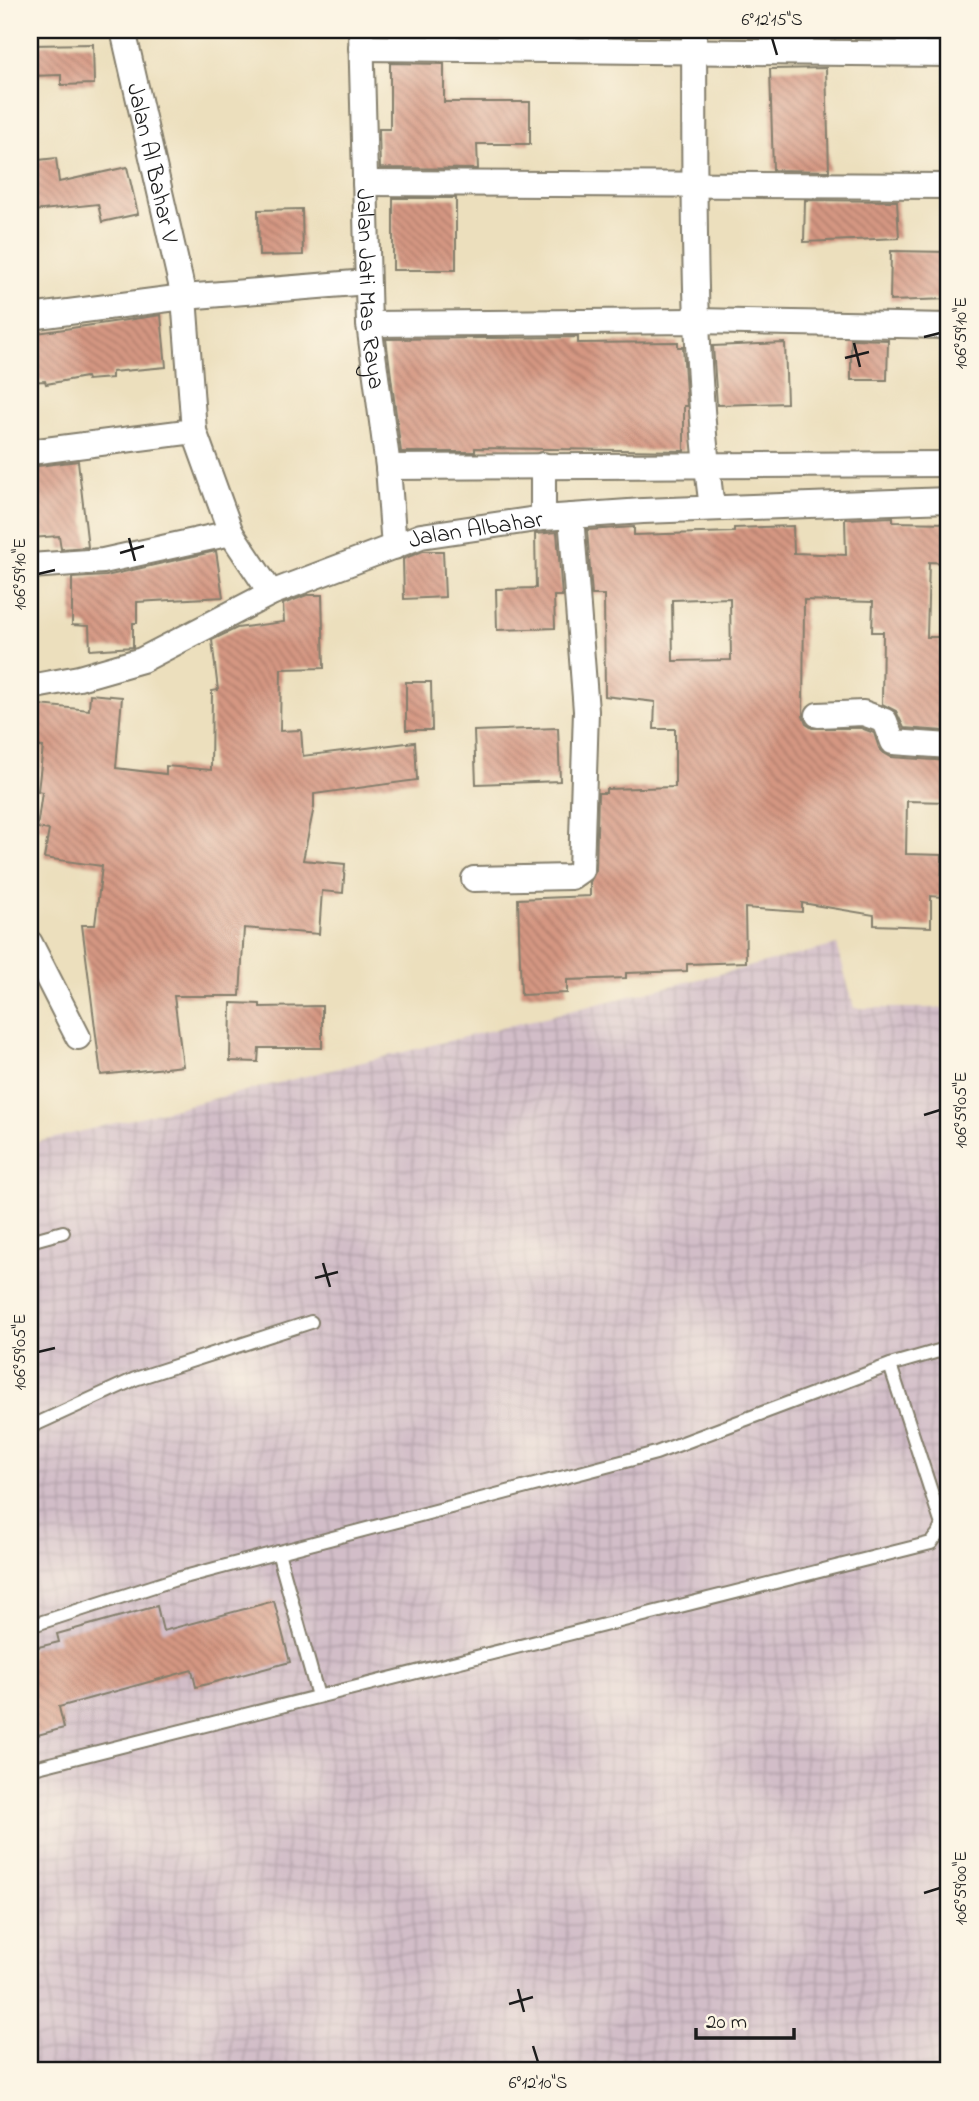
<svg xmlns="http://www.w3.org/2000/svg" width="979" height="2101" viewBox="0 0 979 2101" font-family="'Indie Flower',sans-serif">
  <defs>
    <pattern id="industrial-grid" width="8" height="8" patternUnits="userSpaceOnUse" patternTransform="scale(1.75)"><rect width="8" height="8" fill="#d2bdc8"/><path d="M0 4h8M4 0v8" fill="none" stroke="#b4a2ab"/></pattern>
    <pattern id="building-back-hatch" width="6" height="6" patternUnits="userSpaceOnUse" patternTransform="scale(1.75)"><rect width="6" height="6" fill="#d59782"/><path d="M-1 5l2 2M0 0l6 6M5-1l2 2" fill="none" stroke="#ac7a6a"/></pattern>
  </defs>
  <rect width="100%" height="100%" fill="#fcf5e5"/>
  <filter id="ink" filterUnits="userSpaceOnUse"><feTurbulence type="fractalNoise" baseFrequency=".0143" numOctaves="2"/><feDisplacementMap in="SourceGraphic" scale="14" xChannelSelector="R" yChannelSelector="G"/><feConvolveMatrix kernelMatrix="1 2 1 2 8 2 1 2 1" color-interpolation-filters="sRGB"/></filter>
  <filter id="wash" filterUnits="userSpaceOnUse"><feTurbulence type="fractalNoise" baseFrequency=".00686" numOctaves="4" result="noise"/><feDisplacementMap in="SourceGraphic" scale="28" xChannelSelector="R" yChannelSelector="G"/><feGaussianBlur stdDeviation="1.57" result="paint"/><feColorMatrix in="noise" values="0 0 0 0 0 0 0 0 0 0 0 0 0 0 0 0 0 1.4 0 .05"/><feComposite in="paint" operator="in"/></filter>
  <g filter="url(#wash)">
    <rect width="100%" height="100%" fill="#ecdfbd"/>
    <path fill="url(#industrial-grid)" d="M837 945 854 1008H949V2071H30V1144Z"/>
    <g id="blocks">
      <path fill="url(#building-back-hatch)" fill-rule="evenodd" d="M93 44 94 84 61 85V75L30 76V45Z
        M390 63 444 64V102H530V144H477L478 169 380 168 379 129H390Z
        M826 68 829 171 773 170 770 69Z
        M56 158 59 182 127 167 138 214 102 222 98 204 33 211 30 161Z
        M393 198H456V270H393Z
        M805 200 897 201 899 238 804 242Z
        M302 209 303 255 259 256 258 210Z
        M891 251 949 252V299L890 301Z
        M161 315 166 367 112 372V378L87 380 86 377 46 384 45 381 30 382V334Z
        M578 337V343L678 342V347H683L687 406H684V451L475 448V452H401L386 339Z
        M851 339 888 340 887 380H851Z
        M785 343 787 403 717 405 713 346Z
        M78 461 88 547 61 549 59 536 30 538V467Z
        M893 517V522L949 523V563L929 562 927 637H941L939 676H945L944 731 904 728 896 711 882 704 883 632H872L873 602 804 600 803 716 806 724 812 728H861L874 733 879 748 884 753 891 757 949 761V802L907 801 906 854 942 855 941 897 931 896V927L874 925V915L802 903V912L745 908 746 962 687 964V971L626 973V978L567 980V993L521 995 518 899 590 896V882L596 870 598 793H606V789L675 787V729H654L655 702 605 696 604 595H592L587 530 634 527V535L734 532V528L793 526 794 553 846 555 845 519ZM730 598 731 660 673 661 672 600Z
        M557 532 562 596H554L555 628 497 630 496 589 536 588 535 534Z
        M216 551 223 597 137 602V623H133V647L90 650 89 626 72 625V578L106 576Z
        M423 551H443L445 597 404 599 403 559Z
        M307 595H322L324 668 281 669 280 731 301 730 303 756 415 742 417 780 314 794V807L303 860 345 864 343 893 322 891 319 934 244 928 240 996H174L183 1066 101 1075 82 925H95L102 866 44 858 49 830 37 828 42 792 38 791 43 747 30 746V704L89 710 90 694 122 697 116 768 166 774V766L211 770 212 691 218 690 212 640 237 628 284 622 283 604Z
        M406 682H431L432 730H406Z
        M558 728 560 781 476 784 474 731Z
        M231 1003 260 1004V1007L322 1006V1048H259L258 1062 230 1061Z
        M274 1601 290 1662 196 1687 192 1670 59 1707 64 1728 30 1737V1649L59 1642 57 1634 157 1606 163 1631Z"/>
    </g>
  </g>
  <g filter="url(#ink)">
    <use href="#blocks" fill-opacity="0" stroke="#847e6c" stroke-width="2"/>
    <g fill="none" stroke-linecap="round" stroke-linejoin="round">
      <g stroke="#847e6c" stroke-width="16">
        <path id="service" d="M30 1241 63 1232
          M30 1427 135 1379 311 1322
          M278 1552 318 1696
          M30 1626 173 1580 656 1453 890 1365 949 1348
          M30 1769 931 1543 938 1534 942 1525 890 1365"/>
      </g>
      <g stroke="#847e6c" stroke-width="28">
        <g id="minor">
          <path id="s1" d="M123 30 184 297 194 431 231 533 271 593"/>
          <path id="s2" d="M361 30 369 324 388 467 394 547"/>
          <path d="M694 30C695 189 691 349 712 508"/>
          <path d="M361 48 949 54"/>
          <path d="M365 183 949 186"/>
          <path d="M30 317 184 297 367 282"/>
          <path d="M369 324 695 321 949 326"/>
          <path d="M30 452 194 431"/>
          <path d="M543 465V518"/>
          <path d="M388 467 949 464"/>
          <path d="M30 566 103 561 231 533"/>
          <path id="s3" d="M30 687 79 678 142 660 271 593 421 536 543 518 643 511 949 500"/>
          <path d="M818 715 863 713 885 721 893 742 949 746"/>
          <path d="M474 879 571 877 581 870 586 711 571 516"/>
          <path d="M30 943 78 1037"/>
        </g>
      </g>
      <use href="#service" stroke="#fff" stroke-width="12"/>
      <use href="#minor" stroke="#fff" stroke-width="24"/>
    </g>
  </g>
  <path fill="none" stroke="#1c1c1c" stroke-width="2.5" d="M772 38 777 55M924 337 940 333M854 343 860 367M845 358 869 352M129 538 135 561M120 553 144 546M38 574 55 570M924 1115 940 1110M323 1263 330 1287M315 1278 338 1272M38 1352 55 1348M924 1893 940 1888M518 1989 524 2012M509 2004 533 1997M533 2046 538 2062"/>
  <g text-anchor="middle" stroke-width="6" stroke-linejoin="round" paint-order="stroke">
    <g font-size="24" fill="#1c1c1c" stroke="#fcf5e5">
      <text dy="8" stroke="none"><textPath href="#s1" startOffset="136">Jalan Al Bahar V</textPath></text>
      <text dy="8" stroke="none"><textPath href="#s2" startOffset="259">Jalan Jati Mas Raya</textPath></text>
      <text dy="8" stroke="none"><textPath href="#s3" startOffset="476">Jalan Albahar</textPath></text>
    </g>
  </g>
  <rect width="979" height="2101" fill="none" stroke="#fcf5e5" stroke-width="77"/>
  <path d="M696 2028v10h98v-10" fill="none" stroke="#1c1c1c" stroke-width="3.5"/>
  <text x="706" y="2028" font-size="21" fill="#1c1c1c" stroke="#fcf5e5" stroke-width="5" paint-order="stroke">20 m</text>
  <rect x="38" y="38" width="902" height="2024" fill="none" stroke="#1c1c1c" stroke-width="2.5"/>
  <g font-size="18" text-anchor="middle" fill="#1c1c1c">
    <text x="772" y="25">6°12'15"S</text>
    <text transform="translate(960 333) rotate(-90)" y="6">106°59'10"E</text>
    <text transform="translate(19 574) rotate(-90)" y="6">106°59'10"E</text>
    <text transform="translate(960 1110) rotate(-90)" y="6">106°59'05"E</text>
    <text transform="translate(19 1352) rotate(-90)" y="6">106°59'05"E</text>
    <text transform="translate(960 1888) rotate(-90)" y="6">106°59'00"E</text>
    <text x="538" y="2088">6°12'10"S</text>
  </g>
</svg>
